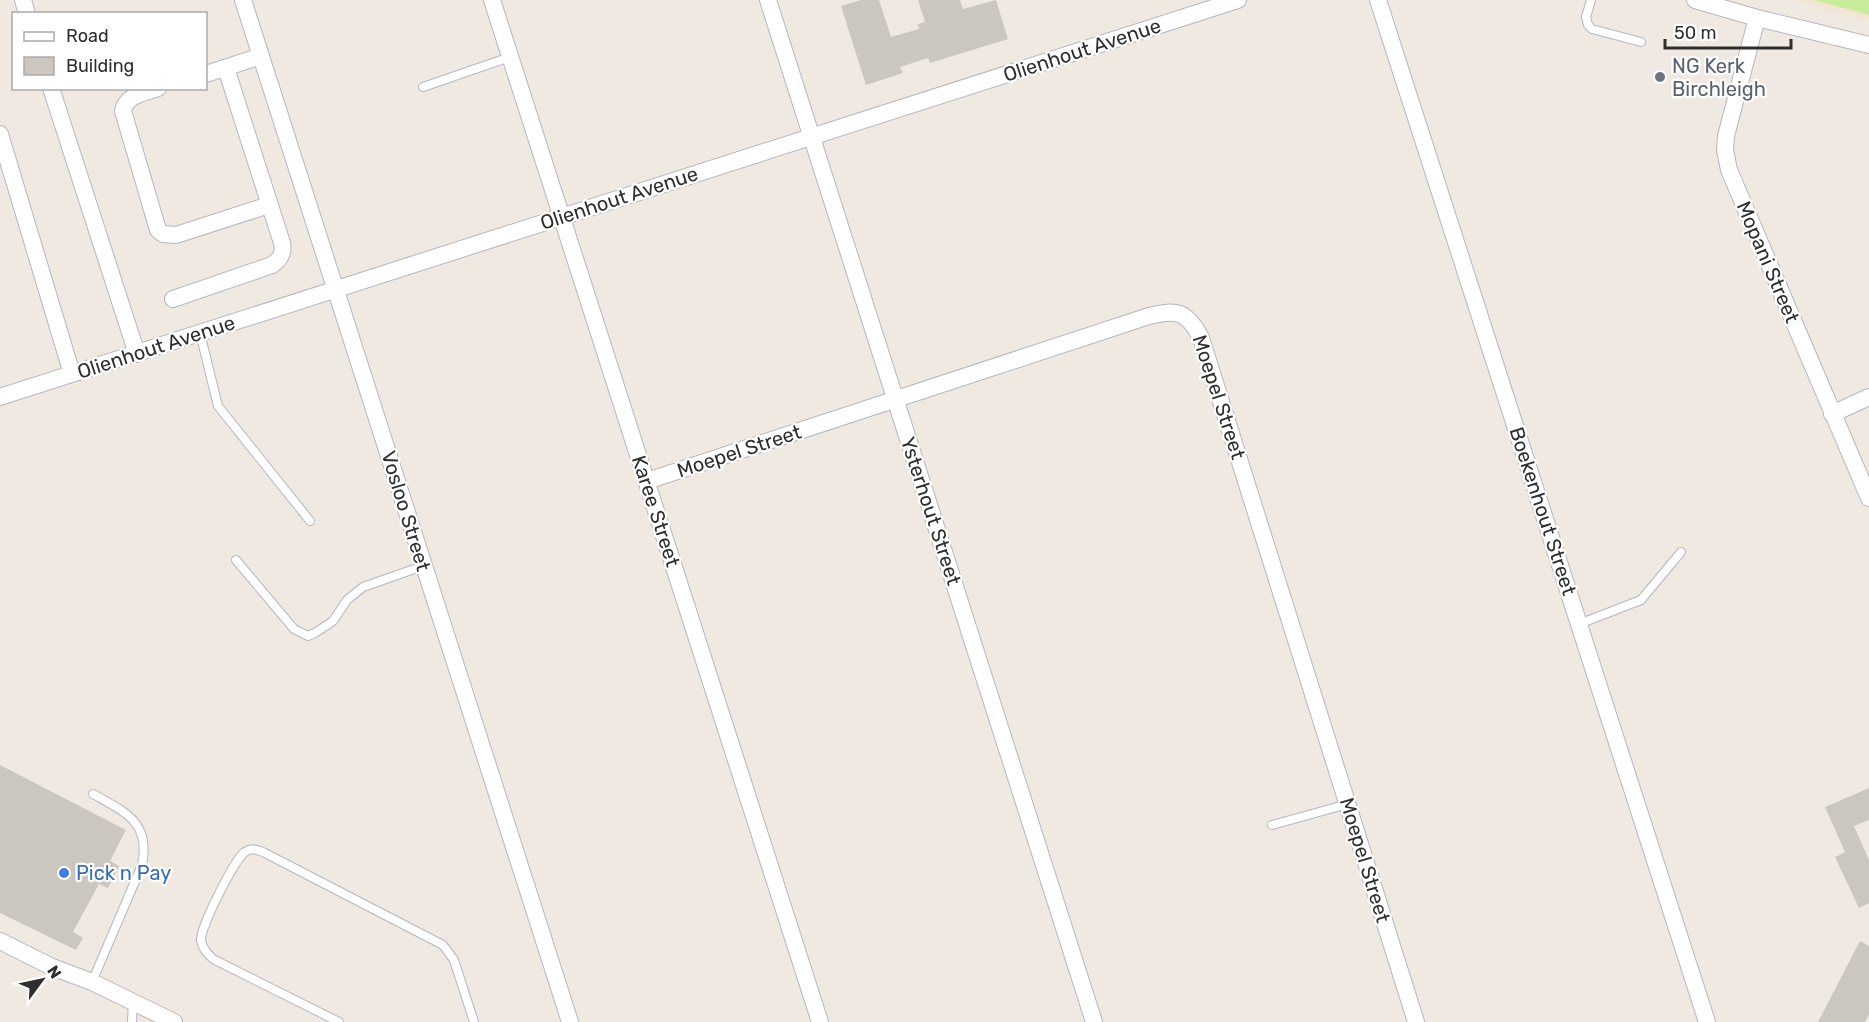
<svg xmlns="http://www.w3.org/2000/svg" width="1869" height="1022" viewBox="0 0 1869 1022" font-family="Rubik,sans-serif">
  <rect width="100%" height="100%" fill="#efe9e1"/>
  <path fill="#f0e6d1" d="M1792 0H1869V21Z"/>
  <path fill="#c9ec9a" d="M1814 0H1869V15Z"/>
  <path fill="#cbc7bf" d="M861 0H879L891 37 919 29 918 24 925 22 918 0H960L963 9 996 0 1008 39 930 63 928 58 900 67 903 73 866 85 841 6Z
    M0 765 126 830 110 861 119 866 108 888 99 884 73 932 83 938 76 950 0 913Z
    M1869 788V820L1854 826 1869 860V903L1859 908 1835 857 1845 852 1825 807Z
    M1860 941 1869 946V1014L1865 1022H1818Z"/>
  <g fill="none" stroke-linecap="round" stroke-linejoin="round">
    <g stroke="#b4b7c1" stroke-width="10">
      <path id="service" d="M1591 0 1586 17 1588 25 1592 29 1641 42
        M423 87 510 57
        M200 333 218 406 310 521
        M236 560 294 629 308 636 315 633 333 621 347 600 363 587 423 566
        M1579 624 1641 600 1681 552
        M1272 825 1348 804
        M92 982 142 865C151 822 125 812 93 794
        M132 1022 133 1001
        M339 1022 213 959C207 953 202 948 201 940 200 928 235 858 245 852 251 848 256 849 263 852L443 945 454 960 474 1022"/>
    </g>
    <g stroke="#b4b7c1" stroke-width="18">
      <path id="minor" d="M23 0 27 14
        M243 0 570 1022
        M492 0 820 1022
        M768 0 1094 1022
        M1378 0 1707 1022
        M1695 0 1757 18 1869 45
        M1757 18 1726 136 1725 150 1729 170 1869 498
        M206 74 261 56
        M51 88 137 354
        M158 88C144 93 126 95 123 111L158 230 163 234 176 235 269 205
        M0 134 72 374
        M173 299 272 265C281 259 284 253 282 243L226 68
        M0 397 1238 0
        M1832 414 1869 397
        M647 481 1149 316C1177 309 1187 311 1201 338L1416 1022
        M0 941 52 967 92 982 174 1022"/>
    </g>
    <use href="#service" stroke="#fff" stroke-width="8"/>
    <use href="#minor" stroke="#fff" stroke-width="16"/>
  </g>
  <circle fill="#6b7280" stroke="#fff" stroke-width="2" cx="1660" cy="77" r="6"/>
  <circle fill="#3f7fe0" stroke="#fff" stroke-width="2" cx="64" cy="873" r="6"/>
  <g text-anchor="middle" stroke-width="4.5" stroke-linejoin="round" paint-order="stroke">
    <g font-size="20" fill="#2e2e2e" stroke="#fff">
      <text transform="translate(1082 50) rotate(-18)" y="7">Olienhout Avenue</text>
      <text transform="translate(619 198) rotate(-18)" y="7">Olienhout Avenue</text>
      <text transform="translate(1768 262) rotate(67)" y="7">Mopani Street</text>
      <text transform="translate(156 347) rotate(-18)" y="7">Olienhout Avenue</text>
      <text transform="translate(1219 397) rotate(72)" y="7">Moepel Street</text>
      <text transform="translate(739 451) rotate(-18)" y="7">Moepel Street</text>
      <text transform="translate(406 511) rotate(73)" y="7">Vosloo Street</text>
      <text transform="translate(656 511) rotate(72)" y="7">Karee Street</text>
      <text transform="translate(931 511) rotate(72)" y="7">Ysterhout Street</text>
      <text transform="translate(1543 511) rotate(72)" y="7">Boekenhout Street</text>
      <text transform="translate(1365 860) rotate(73)" y="7">Moepel Street</text>
    </g>
    <g font-size="20" fill="#5b616d" stroke="#fff" text-anchor="start">
      <text x="1672" y="73">NG Kerk<tspan x="1672" dy="23">Birchleigh</tspan></text>
    </g>
    <g font-size="20" fill="#366cbe" stroke="#fff" text-anchor="start">
      <text x="76" y="880">Pick n Pay</text>
    </g>
  </g>
  <rect x="12" y="12" width="195" height="78" fill="#ffffff" stroke="#ababab" stroke-width="1.5"/>
  <rect x="24" y="32" width="30" height="9" fill="#ffffff" stroke="#ababab" stroke-width="1.5"/>
  <text x="66" y="42" font-size="18" fill="#2e2e2e">Road</text>
  <rect x="24" y="57" width="30" height="18" fill="#cbc7bf" stroke="#ababab" stroke-width="1.5"/>
  <text x="66" y="72" font-size="18" fill="#2e2e2e">Building</text>
  <g transform="translate(42 980) rotate(57)" stroke="#ffffff" stroke-width="4.5" paint-order="stroke">
  <path d="M0-4.5L10 22L0 15L-10 22Z" fill="#2e2e2e"/>
  <text y="-9" font-size="16" font-weight="bold" text-anchor="middle" fill="#2e2e2e">N</text>
  </g>
  <path d="M1665 39v9h126v-9" fill="none" stroke="#2e2e2e" stroke-width="3"/>
  <text x="1674" y="39" font-size="18" fill="#2e2e2e" stroke="#ffffff" stroke-width="4.5" paint-order="stroke">50 m</text>
</svg>
